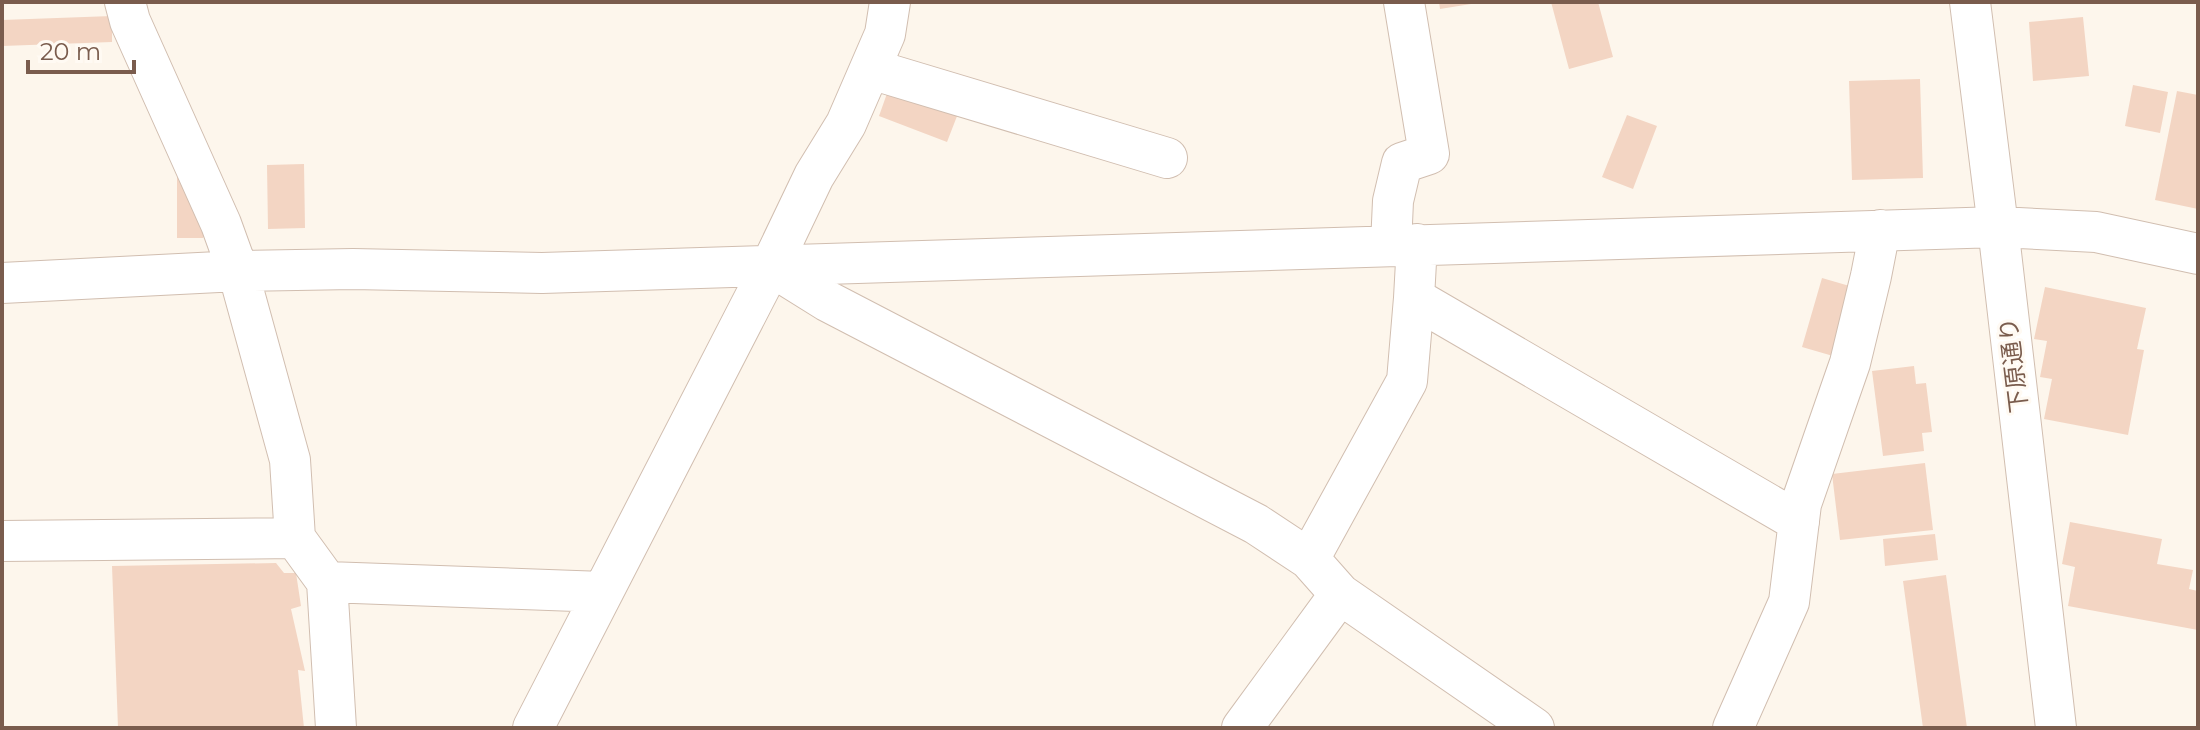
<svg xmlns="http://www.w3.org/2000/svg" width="2200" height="730" viewBox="0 0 2200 730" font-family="Montserrat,'Noto Sans JP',sans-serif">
  <rect width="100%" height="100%" fill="#fdf6ec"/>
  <path fill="#f3d5c3" d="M1439 2H1471V4L1440 9Z
    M1551 2H1598L1613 57 1569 69Z
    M112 16V42L2 46V20Z
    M2083 17 2089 76 2033 81 2029 22Z
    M1920 79 1923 178 1852 180 1849 81Z
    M890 85 959 111 947 142 879 116Z
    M2133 85 2168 92 2160 133 2125 126Z
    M2177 91 2198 95V209L2155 200Z
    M1627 115 1657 126 1633 189 1602 177Z
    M304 164 305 228 268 229 267 165Z
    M177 172 207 230 203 238H177Z
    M1822 278 1853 287 1833 356 1802 347Z
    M2045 287 2146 308 2137 349 2144 350 2128 435 2044 419 2052 379 2040 377 2047 341 2034 339Z
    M1914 366 1916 384 1926 383 1932 432 1922 433 1924 451 1883 456 1872 371Z
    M1925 463 1933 530 1840 540 1832 474Z
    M2070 522 2162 539 2157 564 2193 570 2189 589 2198 591V630L2068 606 2075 567 2062 564Z
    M1935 534 1938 560 1885 566 1883 539Z
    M276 563 284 573H296L301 606 291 609 305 671 298 670 304 728H118L112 566Z
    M1946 575 1967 728H1923L1903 581Z"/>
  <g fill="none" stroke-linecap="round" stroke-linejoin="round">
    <g stroke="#d1beb0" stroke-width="42">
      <path id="minor" d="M125 2 130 21 221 224 238 271 290 460 295 538 327 582 336 728
        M1970 2 1998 227 2056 728
        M871 69 1167 158
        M1417 244 1414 298 1799 522
        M1391 245 1393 201 1402 163 1429 154 1404 2
        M771 266 827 301 1256 524 1309 559 1340 594 1534 728
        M2 283 238 271 353 269 542 273 1998 227 2096 232 2198 254
        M2 541 295 538
        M1309 559 1407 381 1414 298
        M327 582 603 592
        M533 728 771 266 814 176 846 124 885 34 890 2
        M1242 728 1340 594
        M1733 728 1789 602 1801 504 1850 363 1871 276 1880 230"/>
    </g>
    <use href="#minor" stroke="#fff" stroke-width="40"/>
  </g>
  <g text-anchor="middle" stroke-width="6" stroke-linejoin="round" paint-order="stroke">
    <g font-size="24" fill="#7a5c4d" stroke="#fffaf3">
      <text transform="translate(2014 365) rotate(-97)" y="8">下原通り</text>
    </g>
  </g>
  <rect width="2200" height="730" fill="none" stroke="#7a5c4d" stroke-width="8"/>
  <path d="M28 60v12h106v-12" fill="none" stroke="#7a5c4d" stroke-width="4"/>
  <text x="40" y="60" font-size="24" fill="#7a5c4d" stroke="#fffaf3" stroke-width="6" paint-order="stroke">20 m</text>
</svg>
